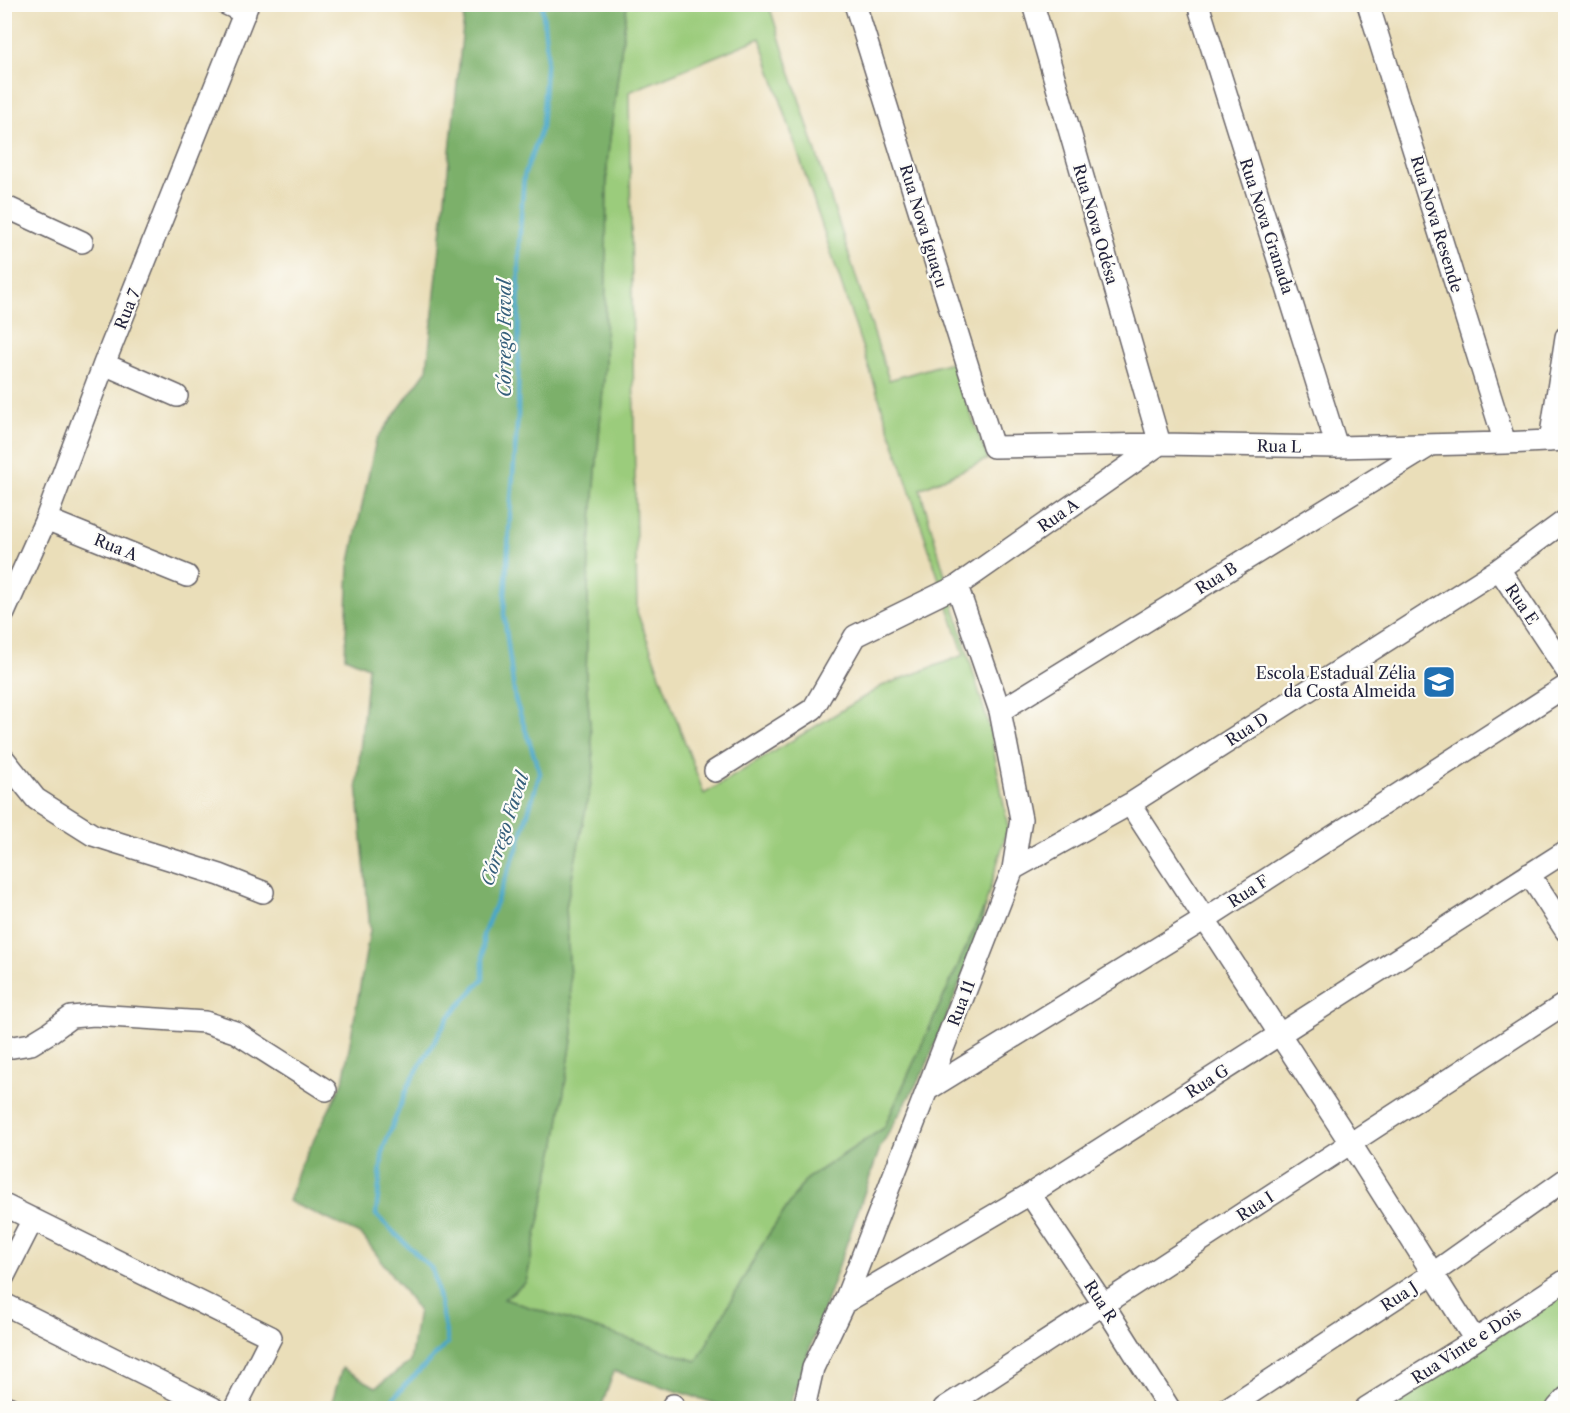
<svg xmlns="http://www.w3.org/2000/svg" width="1570" height="1413" viewBox="0 0 1570 1413" font-family="'Libre Caslon Text',serif">
  <rect width="100%" height="100%" fill="#fdfcf7"/>
  <filter id="ink" filterUnits="userSpaceOnUse"><feTurbulence type="fractalNoise" baseFrequency=".0167" numOctaves="2"/><feDisplacementMap in="SourceGraphic" scale="12" xChannelSelector="R" yChannelSelector="G"/><feConvolveMatrix kernelMatrix="1 2 1 2 8 2 1 2 1" color-interpolation-filters="sRGB"/></filter>
  <filter id="wash" filterUnits="userSpaceOnUse"><feTurbulence type="fractalNoise" baseFrequency=".008" numOctaves="4" result="noise"/><feDisplacementMap in="SourceGraphic" scale="24" xChannelSelector="R" yChannelSelector="G"/><feGaussianBlur stdDeviation="1.35" result="paint"/><feColorMatrix in="noise" values="0 0 0 0 0 0 0 0 0 0 0 0 0 0 0 0 0 1.4 0 .05"/><feComposite in="paint" operator="in"/></filter>
  <g filter="url(#wash)">
    <rect width="100%" height="100%" fill="#eadeb9"/>
    <path fill="#9bcc7b" stroke="#5e775b" stroke-width="1.5" fill-rule="evenodd" d="M627 5H769L889 380 951 362 988 459 920 489 990 730 1008 827 985 906 884 1128 806 1179 765 1240 697 1362 504 1299 526 1282 556 1143 573 1033 566 907 594 768 586 679 589 556 605 365 607 162ZM760 38 964 655 882 686 704 794 637 612 629 92Z
      M1565 1291V1389L1551 1408H1384Z"/>
    <path fill="#7cb06b" stroke="#4f6953" stroke-width="1.5" d="M462 5H627L607 162 605 365 589 556 586 679 594 768 566 907 573 1033 556 1143 526 1282 504 1299 697 1361 765 1240 806 1179 884 1128 985 906 981 932 925 1069 880 1148 789 1408H729L614 1371 601 1408H551L546 1405 543 1408H470L466 1405 463 1408H330L342 1368 376 1387 410 1362 418 1310 362 1235 288 1201 300 1167 343 1082 370 930 357 783 368 667 345 657 349 566 376 440 427 370 464 17Z"/>
    <g fill="none" stroke-linecap="round" stroke-linejoin="round">
      <path stroke="#4aa7c9" stroke-width="4.5" d="M385 1408 406 1384 448 1343 433 1270 376 1215 383 1149 409 1084 449 1017 483 979V935L518 846 540 773 515 699 504 614 511 500 518 414 519 244 524 176 542 127 547 52 542 4"/>
    </g>
  </g>
  <g filter="url(#ink)">
    <g fill="none" stroke-linecap="round" stroke-linejoin="round">
      <g stroke="#686467" stroke-width="24">
        <path id="minor" d="M226 4 245 13
          M855 4 993 447 1160 444 1337 447 1505 443 1566 440
          M1033 4 1160 444
          M1198 4 1337 447
          M1368 4 1505 443
          M4 206 82 242
          M104 364 177 396
          M1550 441 1566 337
          M46 519 187 576
          M1499 569 1566 670
          M4 613 46 519 104 364 248 4
          M1000 711 1431 445
          M4 759 36 799 93 835 220 875 263 892
          M715 771 813 709 855 636 957 586 1160 444
          M1130 804 1351 1144 1475 1340
          M1013 869 1130 804 1499 569 1566 520
          M1529 874 1566 931
          M4 1044 13 1047 31 1044 49 1033 71 1017 94 1015 205 1022 235 1032 326 1090
          M927 1090 1205 919 1566 686
          M1030 1194 1104 1305 1169 1408
          M4 1205 271 1337 235 1408
          M4 1276 33 1219
          M844 1303 1030 1194 1566 851
          M4 1304 213 1408
          M673 1405 674 1408
          M4 1406 10 1408
          M804 1408 813 1368 844 1303 1013 869 1021 819 1000 711 957 586
          M944 1408 1566 1003
          M1228 1408 1432 1274 1566 1179
          M1366 1408 1475 1340 1566 1280
          M1557 1408 1566 1398"/>
      </g>
      <use href="#minor" stroke="#fff" stroke-width="21"/>
    </g>
  </g>
  <defs>
    <g id="school-square" transform="scale(1.725)"><rect x="-9" y="-9" width="18" height="18" rx="4" fill="#1f6fb2" stroke="#fdfcf7"/><path d="M0-5L7-2L0 1L-7-2ZM-4 1L0 2.5L4 1V4Q0 6-4 4Z" fill="#fff"/></g>
  </defs>
  <g fill-rule="evenodd">
    <use href="#school-square" x="1439" y="682"/>
  </g>
  <g text-anchor="middle" stroke-width="4.5" stroke-linejoin="round" paint-order="stroke">
    <g font-size="16" fill="#22223b" stroke="#fdfcf7">
      <text transform="translate(1096 224) rotate(74)" y="6">Rua Nova Odésa</text>
      <text transform="translate(1437 224) rotate(73)" y="6">Rua Nova Resende</text>
      <text transform="translate(924 226) rotate(73)" y="6">Rua Nova Iguaçu</text>
      <text transform="translate(1267 226) rotate(72)" y="6">Rua Nova Granada</text>
      <text transform="translate(127 309) rotate(-68)" y="6">Rua 7</text>
      <text transform="translate(1279 446) rotate(1)" y="6">Rua L</text>
      <text transform="translate(1058 515) rotate(-35)" y="6">Rua A</text>
      <text transform="translate(116 547) rotate(22)" y="6">Rua A</text>
      <text transform="translate(1216 578) rotate(-32)" y="6">Rua B</text>
      <text transform="translate(1522 604) rotate(56)" y="6">Rua E</text>
      <text transform="translate(1247 729) rotate(-33)" y="6">Rua D</text>
      <text transform="translate(1248 891) rotate(-33)" y="6">Rua F</text>
      <text transform="translate(961 1003) rotate(-69)" y="6">Rua 11</text>
      <text transform="translate(1207 1081) rotate(-33)" y="6">Rua G</text>
      <text transform="translate(1255 1206) rotate(-33)" y="6">Rua I</text>
      <text transform="translate(1399 1296) rotate(-33)" y="6">Rua J</text>
      <text transform="translate(1101 1301) rotate(57)" y="6">Rua R</text>
      <text transform="translate(1466 1345) rotate(-33)" y="6">Rua Vinte e Dois</text>
    </g>
    <g font-size="16" fill="#22223b" stroke="#fdfcf7" text-anchor="end">
      <text x="1416" y="679">Escola Estadual Zélia<tspan x="1416" dy="18">da Costa Almeida</tspan></text>
    </g>
    <g font-size="18" font-style="italic" fill="#345e7b" stroke="#fdfcf7">
      <text transform="translate(505 338) rotate(-90)" y="6">Córrego Faval</text>
      <text transform="translate(505 829) rotate(-72)" y="6">Córrego Faval</text>
    </g>
  </g>
  <rect width="1570" height="1413" fill="none" stroke="#fdfcf7" stroke-width="24"/>
</svg>
